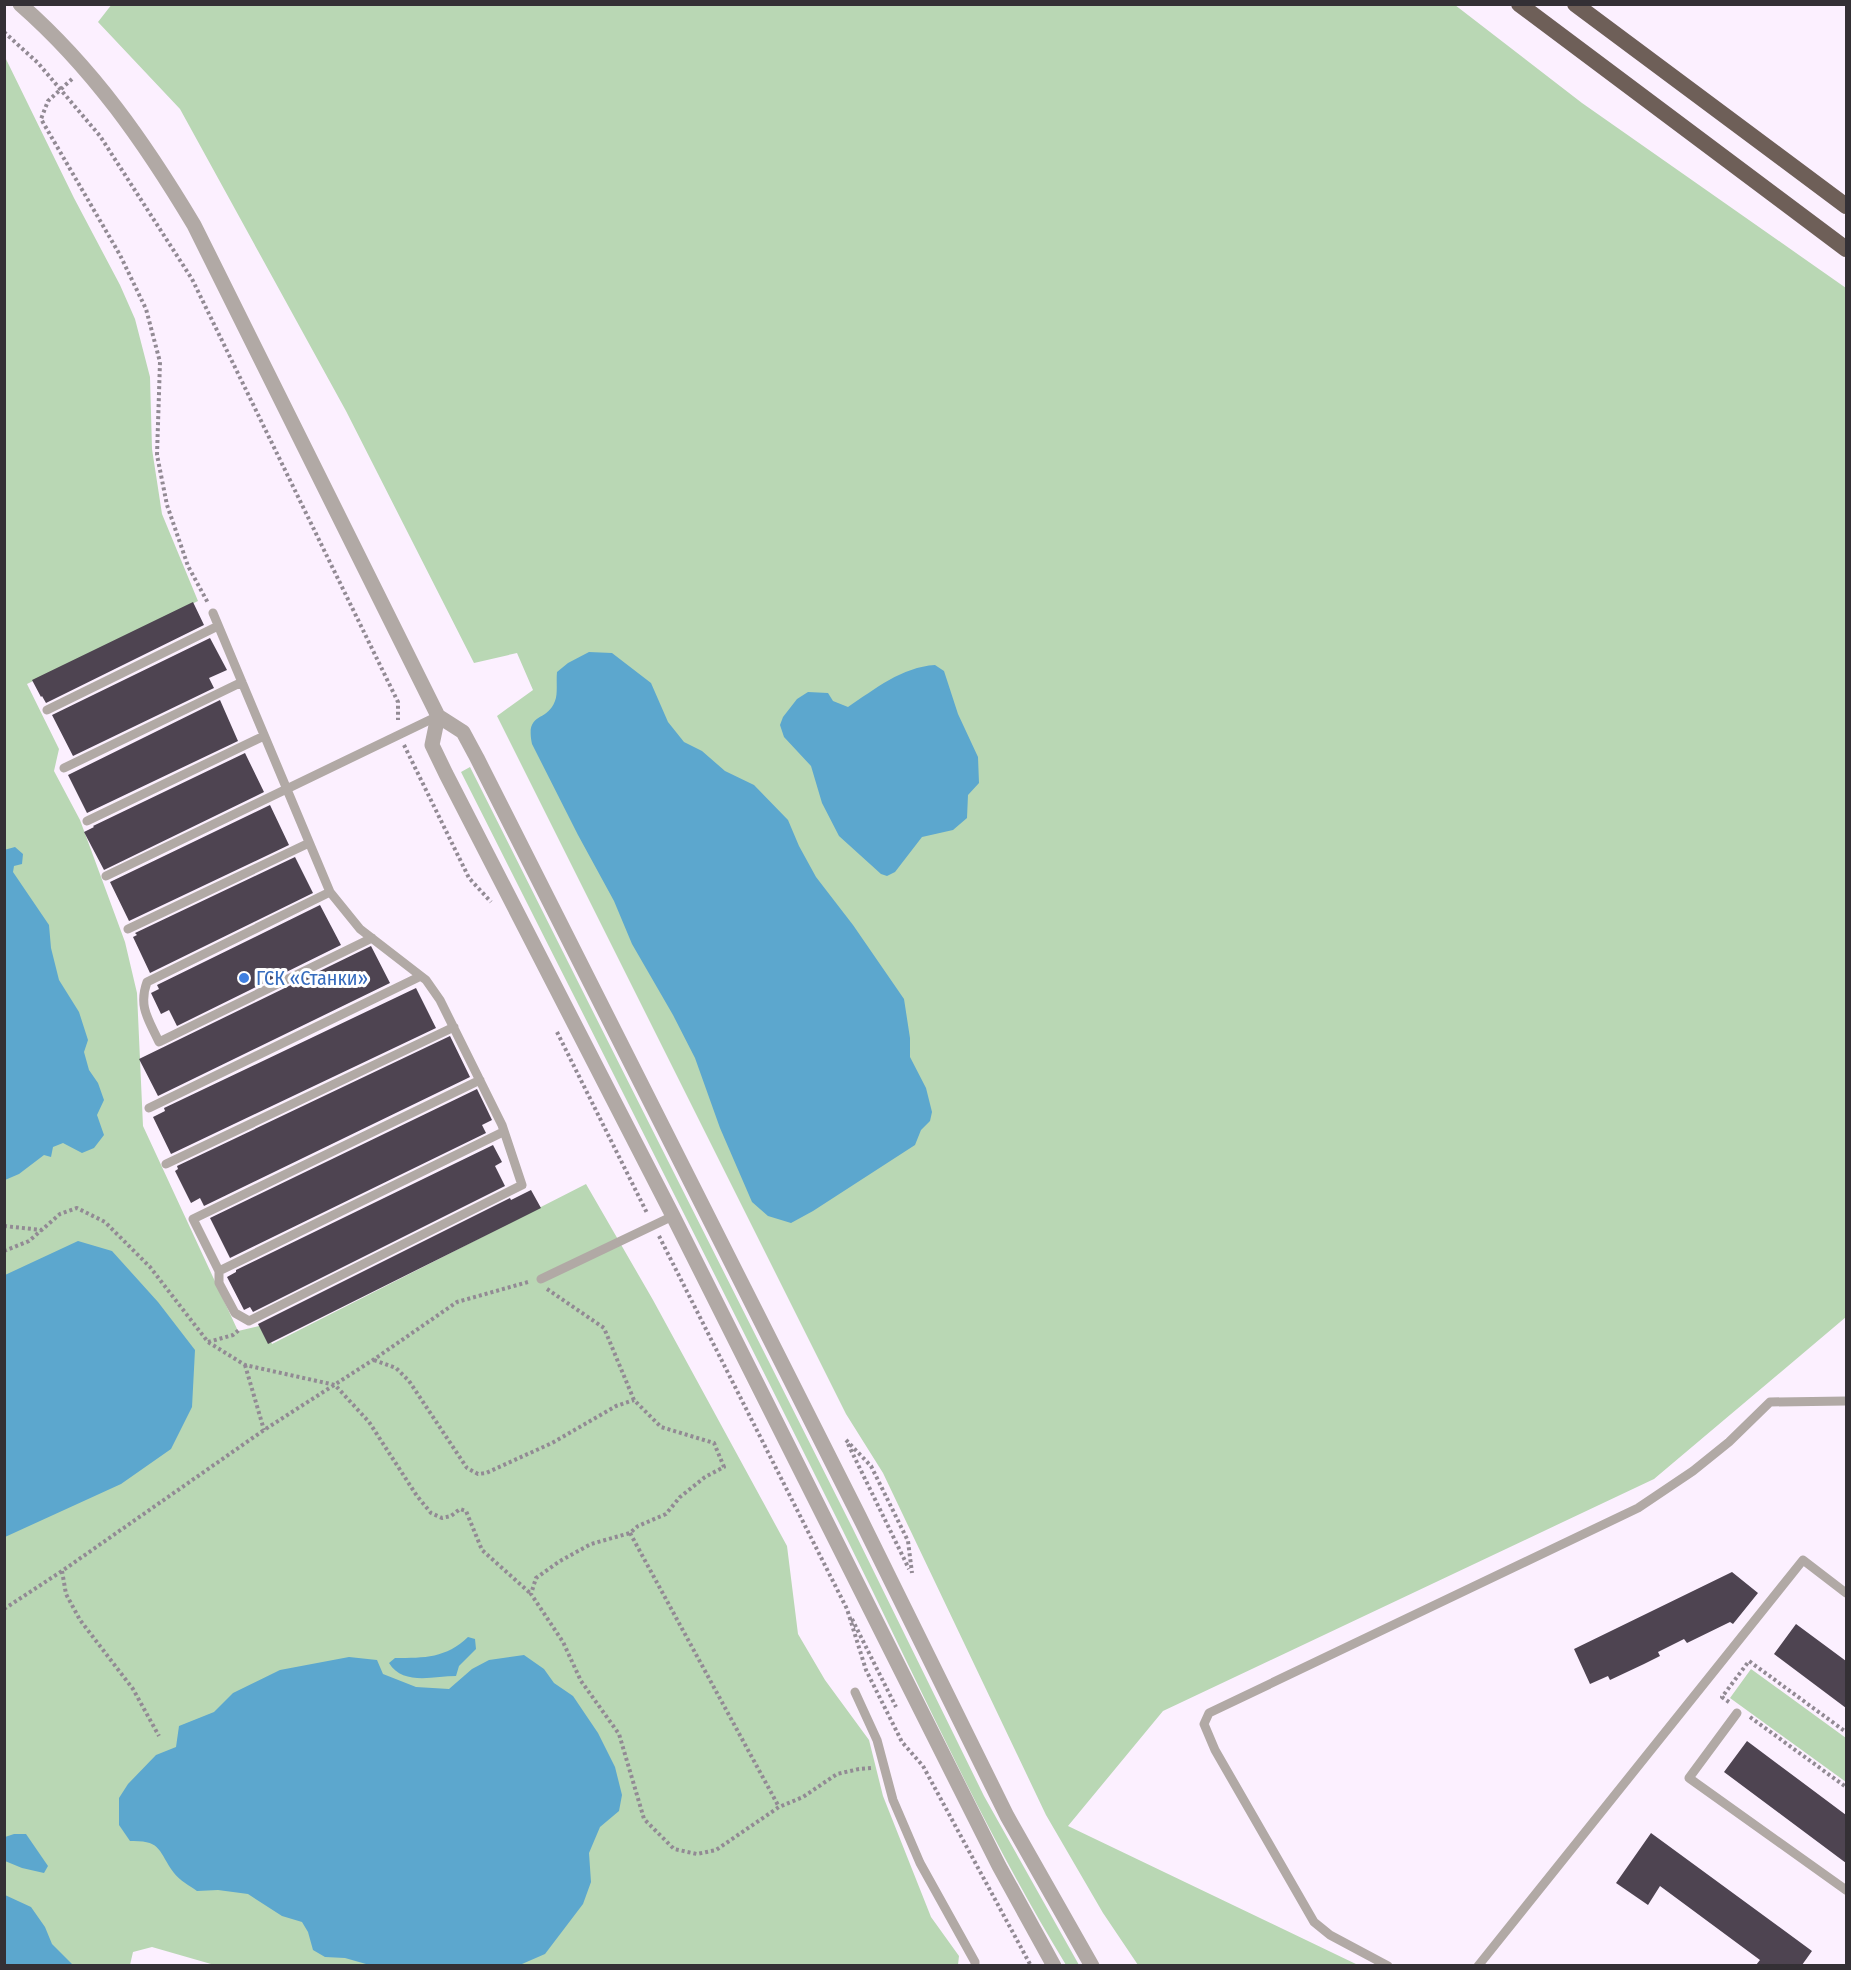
<svg xmlns="http://www.w3.org/2000/svg" width="1851" height="1970" viewBox="0 0 1851 1970" font-family="'Fira Sans Condensed',sans-serif">
  <rect width="100%" height="100%" fill="#fcf0ff"/>
  <path fill="#b9d7b4" d="M112 4 1455 5 1582 103 1846 288V1317L1654 1479 1163 1711 1068 1826 1358 1965H1138L1103 1913 1046 1815 883 1473 846 1414 497 716 533 690 517 653 474 663 346 411 180 109 98 22Z
    M4 55 74 198 120 285 135 319 150 377 152 449 162 514 198 601 27 684 59 749 54 771 80 820 125 942 137 993 143 1126 238 1331 263 1325 272 1344 586 1184 653 1300 787 1546 798 1634 825 1680 869 1740 883 1796 931 1917 959 1956 958 1965 218 1966 152 1947 133 1952 130 1965H5Z
    M470 767 852 1527 984 1796 1079 1965H1066C981 1826 915 1675 842 1529 716 1276 588 1024 461 772Z
    M1751 1669 1846 1738V1782L1730 1698Z"/>
  <path fill="#5ca7ce" d="M589 652 612 653 651 683 668 722 684 742 702 751 725 771 754 785 788 820 799 846 816 877 853 925 904 999 910 1038V1057L926 1088 932 1112 930 1121 921 1130 915 1145 813 1211 791 1223 768 1216 752 1202 720 1128 695 1058 673 1015 632 944 614 901 578 835 532 744C525 711 547 723 555 701 558 694 556 681 557 672L568 663Z
    M935 665 944 671 958 714 978 757 979 783 968 795 967 818 953 830 922 837 895 872 887 876 881 874 839 836 822 803 811 766 784 737 780 725 783 717 797 699 808 692 828 693 833 701 848 707C875 689 902 667 935 665Z
    M15 847 23 854 22 864 14 866 13 872 49 925 51 948 59 980 79 1012 88 1040 84 1052 89 1070 98 1083 104 1100 97 1115 104 1135 94 1148 82 1153 63 1143 53 1147 51 1157 44 1155 19 1174 5 1180 4 850Z
    M78 1241 112 1251 158 1302 195 1350 192 1407 171 1449 121 1484 5 1537V1275Z
    M468 1637 475 1639 476 1649 459 1666 456 1676C434 1676 403 1686 389 1663L395 1658C425 1658 446 1658 468 1637Z
    M524 1655 544 1669 554 1683 573 1696 598 1733 615 1767 622 1795 619 1811 600 1827 589 1853 591 1882 583 1904 545 1954 522 1964 443 1965 366 1964 345 1958 325 1957 313 1950 308 1932 302 1922 282 1916 248 1894 218 1890 197 1891C190 1886 179 1880 174 1873 158 1851 162 1840 130 1841L119 1825V1798L128 1784 156 1755 176 1747 179 1726 214 1712 233 1693 280 1670 349 1657 377 1660 383 1674 416 1687 449 1689 472 1669 489 1660Z
    M14 1834H26L48 1866 44 1873 22 1868 5 1861V1837Z
    M5 1895 31 1907 45 1927 52 1944 73 1965H5Z"/>
  <path fill="#4e4451" d="M193 602 204 625 46 703 42 696 41 697 32 680Z
    M210 638 227 670 209 678 214 688 73 756 52 715Z
    M220 700 238 741 87 813 68 775Z
    M245 753 264 792 104 870 84 832 94 827 93 826Z
    M270 805 289 845 129 921 110 882Z
    M295 857 313 893 150 973 133 937 137 935 135 933Z
    M320 905 341 945 177 1026 169 1010 161 1014 151 993 159 989 157 985Z
    M371 946 390 983 158 1096 139 1059Z
    M416 988 436 1028 171 1154 153 1117 165 1111 164 1108Z
    M450 1036 470 1077 204 1206 200 1198 191 1203 175 1171 178 1169 177 1166Z
    M477 1089 492 1120 482 1125 486 1133 230 1258 210 1218Z
    M493 1145 502 1162 495 1166 505 1186 253 1312 250 1307 244 1310 227 1277 236 1272V1270Z
    M531 1190 541 1208 268 1344 258 1324 510 1198 511 1200Z
    M1732 1572 1758 1593 1733 1624 1730 1622 1687 1643 1684 1639 1658 1652 1660 1656 1644 1664 1610 1680 1608 1676 1590 1684 1574 1649Z
    M1796 1624 1846 1661V1708L1774 1654Z
    M1747 1741 1846 1815V1863L1724 1772Z
    M1651 1833 1812 1951 1802 1965H1756L1760 1960 1660 1886 1648 1905 1616 1883Z"/>
  <g fill="none" stroke-linecap="round" stroke-linejoin="round">
    <path stroke="#928a94" stroke-width="4" stroke-dasharray="3 3" stroke-linecap="butt" d="M4 32 38 63 100 136 192 279 398 702V720
      M72 79 48 101 41 119 120 255 146 309 160 362 157 455 167 505 188 566 208 603
      M404 745 469 878 491 902
      M557 1032 647 1213
      M4 1226 42 1230
      M659 1236 847 1609 866 1670 902 1742 923 1766 1031 1966
      M4 1251 29 1241 60 1214 77 1208 105 1222 150 1267 208 1342 245 1365 335 1385 369 1422 417 1496 431 1513 442 1518 451 1516 460 1509 466 1511 482 1550 531 1594
      M547 1289 604 1328 634 1400 661 1427 714 1443 724 1467 705 1477 680 1497 666 1514 638 1526 630 1533 591 1544 560 1561 536 1578 531 1594 563 1642 581 1681 619 1734 644 1819 674 1849 697 1854 716 1850 779 1807 803 1797 837 1774 859 1769 872 1768
      M208 1342 233 1335 240 1329
      M374 1360 396 1368 409 1381 467 1468 478 1474 486 1473 552 1443 616 1406 634 1400
      M245 1365 264 1430
      M846 1440 871 1466 908 1541 912 1573
      M848 1444 909 1569
      M630 1533 779 1807
      M62 1571 66 1594 80 1620 133 1689 159 1736
      M4 1609 62 1571 264 1430 373 1360 457 1302 528 1282
      M852 1619 896 1707
      M1729 1702 1722 1697 1749 1661 1846 1732
      M1750 1717 1846 1787"/>
    <path stroke="#b1a9a5" stroke-width="9" d="M213 613 330 892 360 929 426 980 440 1000 502 1125 522 1185 249 1321 235 1313 219 1283V1271L503 1132
      M47 710 218 626
      M64 768 242 682
      M87 821 264 736
      M106 876 438 716
      M330 892 147 982C138 1007 149 1020 159 1042L372 938
      M128 929 309 843
      M149 1108 421 976
      M166 1164 454 1027
      M219 1271 193 1219 480 1080
      M541 1279 673 1216
      M855 1692 877 1740 893 1800 920 1863 975 1962V1966
      M1737 1713 1689 1778 1846 1890
      M1388 1966 1330 1935 1314 1922 1215 1750 1204 1724 1209 1713 1638 1508 1693 1471 1729 1442 1770 1402 1846 1401
      M1478 1966 1803 1560 1846 1593"/>
    <path stroke="#b1a9a5" stroke-width="15" d="M20 4C93 68 145 143 194 225L438 716 463 732 477 758 859 1516 1007 1816 1092 1966
      M438 716 432 745 446 774 673 1216 999 1866 1054 1966"/>
    <path stroke="#6e5f58" stroke-width="16" d="M1519 4 1846 249
      M1575 4 1846 206"/>
  </g>
  <circle fill="#3f7fe0" stroke="#fff" stroke-width="2" cx="244" cy="978" r="6"/>
  <g text-anchor="middle" stroke-width="6" stroke-linejoin="round" paint-order="stroke">
    <g font-size="20" fill="#366cbe" stroke="#fff" text-anchor="start">
      <text x="256" y="985">ГСК «Станки»</text>
    </g>
  </g>
  <rect width="1851" height="1970" fill="none" stroke="#343035" stroke-width="12"/>
</svg>
